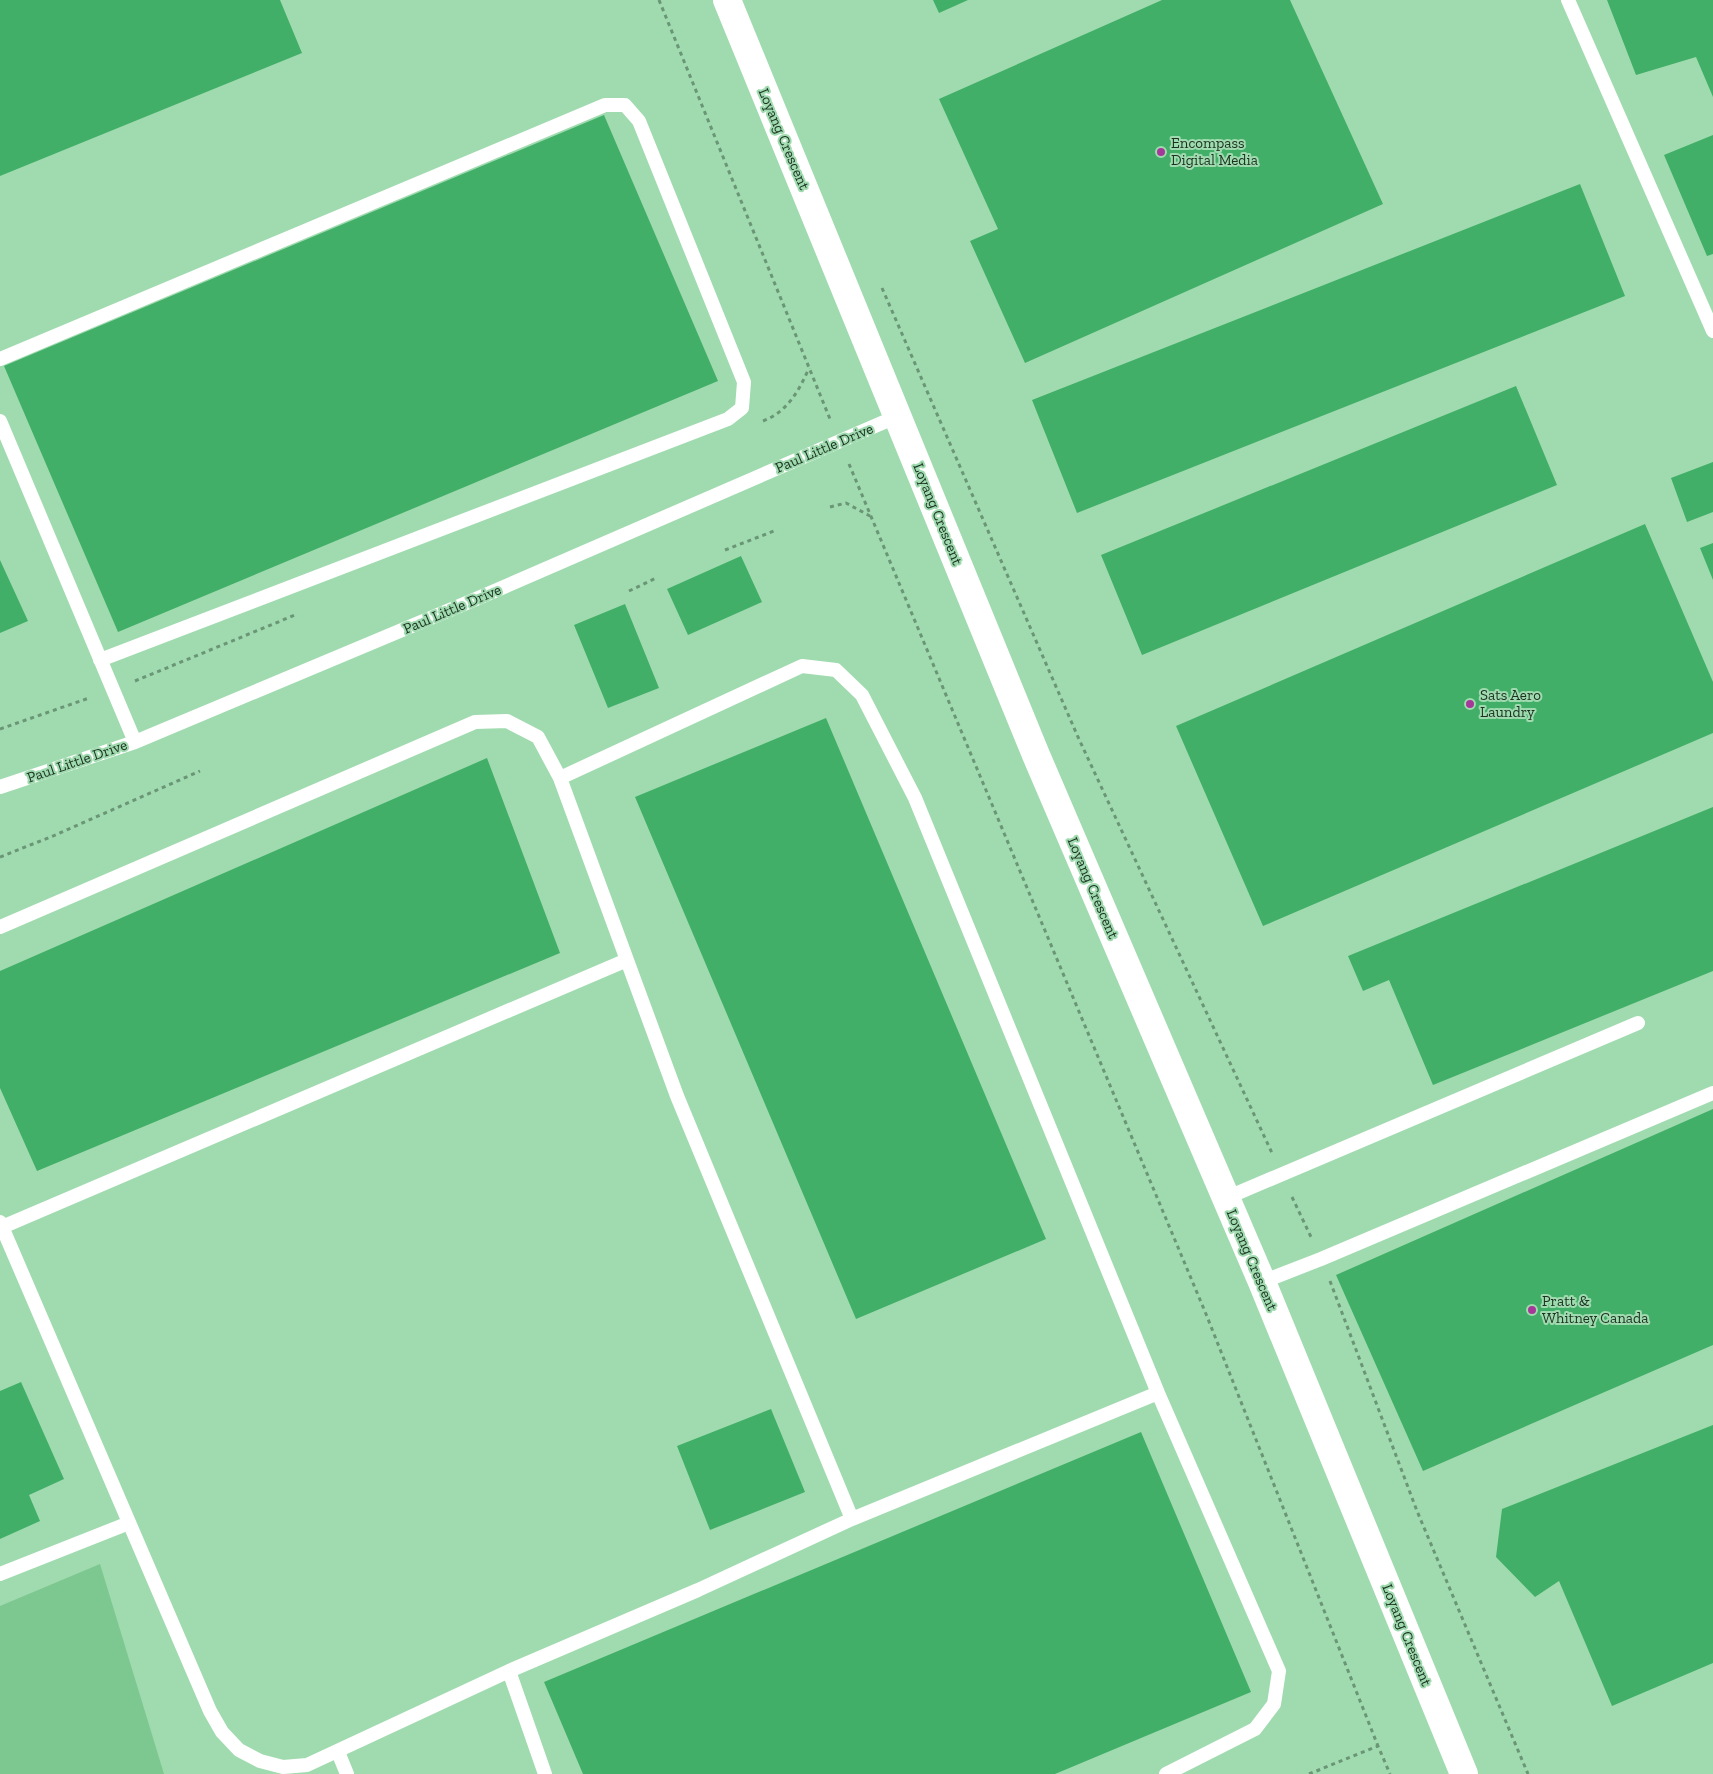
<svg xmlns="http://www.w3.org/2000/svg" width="1713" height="1774" viewBox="0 0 1713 1774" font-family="'Zilla Slab',serif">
  <rect width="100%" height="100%" fill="#a0dbaf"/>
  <path fill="#7dc791" d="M100 1564 164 1774H0V1606Z"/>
  <path fill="#41af68" d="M0 0H280L302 53 0 176Z
    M933 0H968L939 13Z
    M1162 0H1290L1383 204 1025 363 970 241 998 229 939 99Z
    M1607 0H1713V97L1696 57 1636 75Z
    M604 115 718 381 118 632 4 366Z
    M1713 135V254L1707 256 1664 155Z
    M1580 184 1625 296 1077 513 1032 400Z
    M1516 386 1557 485 1142 655 1101 555Z
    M1713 462V512L1687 522 1671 478Z
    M1645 524 1713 682V733L1263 926 1176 726Z
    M1713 543V580L1700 548Z
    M741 556 762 602 688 635 667 589Z
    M0 560 28 621 0 633Z
    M625 604 659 688 608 708 574 625Z
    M826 718 1046 1239 856 1319 635 797Z
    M487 758 560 953 37 1171 0 1088V971Z
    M1713 807V971L1433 1085 1389 980 1363 991 1348 956Z
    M1713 1109V1345L1423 1471 1336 1275Z
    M21 1382 64 1479 29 1495 40 1521 0 1539V1391Z
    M771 1409 805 1492 710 1530 677 1446Z
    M1713 1425V1663L1612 1706 1559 1581 1535 1597 1496 1557 1502 1509Z
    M1141 1432 1251 1692 1055 1774H583L544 1682Z"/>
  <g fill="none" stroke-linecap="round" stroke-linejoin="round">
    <path stroke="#6a9676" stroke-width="3" stroke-dasharray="4 4" stroke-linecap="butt" d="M659 0 830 419
      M882 288 1078 737 1272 1153
      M763 421C787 412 799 391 809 368
      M849 464 1206 1314 1378 1746
      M830 507 846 503 870 516
      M725 550 774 531
      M629 591 656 578
      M135 681 295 615
      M0 729 89 698
      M0 857 53 836 200 771
      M1292 1197 1311 1237
      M1330 1281 1417 1511 1528 1774
      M1309 1774 1378 1746 1390 1774"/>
    <path stroke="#fff" stroke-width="14" d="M1568 0 1713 331
      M0 359 605 105H625L639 121 744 382 742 408 728 419 100 660
      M0 421 135 742
      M560 778 802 666 836 670 862 695 915 798 1158 1393 1279 1671 1274 1704 1255 1729 1166 1774
      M0 787 135 742 476 599 898 416
      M0 927 475 722 507 721 538 737 560 778 677 1096 852 1519
      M1226 1198 1638 1023
      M0 1222 210 1711 222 1732 239 1750 260 1761 283 1767 307 1765 509 1671 698 1590 852 1519 1158 1393
      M2 1227 627 960
      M1262 1282 1321 1259 1713 1093
      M0 1574 129 1523
      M509 1671 545 1774
      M338 1752 347 1774"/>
    <path stroke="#fff" stroke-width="28" d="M727 0 1036 755 1262 1282 1464 1774"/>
  </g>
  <g fill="#a43999" stroke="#a0dbaf" stroke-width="2">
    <circle cx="1161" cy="152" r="5"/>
    <circle cx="1470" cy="704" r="5"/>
    <circle cx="1532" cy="1310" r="5"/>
  </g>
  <g text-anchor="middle" stroke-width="4" stroke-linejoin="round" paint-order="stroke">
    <g font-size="15" fill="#1a3121" stroke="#a0dbaf">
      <text transform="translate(784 139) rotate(67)" y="5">Loyang Crescent</text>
      <text transform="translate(824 448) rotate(-23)" y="5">Paul Little Drive</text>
      <text transform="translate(938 514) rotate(68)" y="5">Loyang Crescent</text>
      <text transform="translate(452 609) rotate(-23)" y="5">Paul Little Drive</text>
      <text transform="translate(77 761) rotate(-19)" y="5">Paul Little Drive</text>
      <text transform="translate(1093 888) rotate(67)" y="5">Loyang Crescent</text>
      <text transform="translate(1252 1260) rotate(67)" y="5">Loyang Crescent</text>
      <text transform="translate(1407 1635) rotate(68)" y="5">Loyang Crescent</text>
    </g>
    <g font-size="15" fill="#1a3121" stroke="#a0dbaf" text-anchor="start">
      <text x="1171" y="148">Encompass<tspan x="1171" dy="17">Digital Media</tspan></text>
      <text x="1480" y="700">Sats Aero<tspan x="1480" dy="17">Laundry</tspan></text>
      <text x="1542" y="1306">Pratt &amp;<tspan x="1542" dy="17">Whitney Canada</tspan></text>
    </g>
  </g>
</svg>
